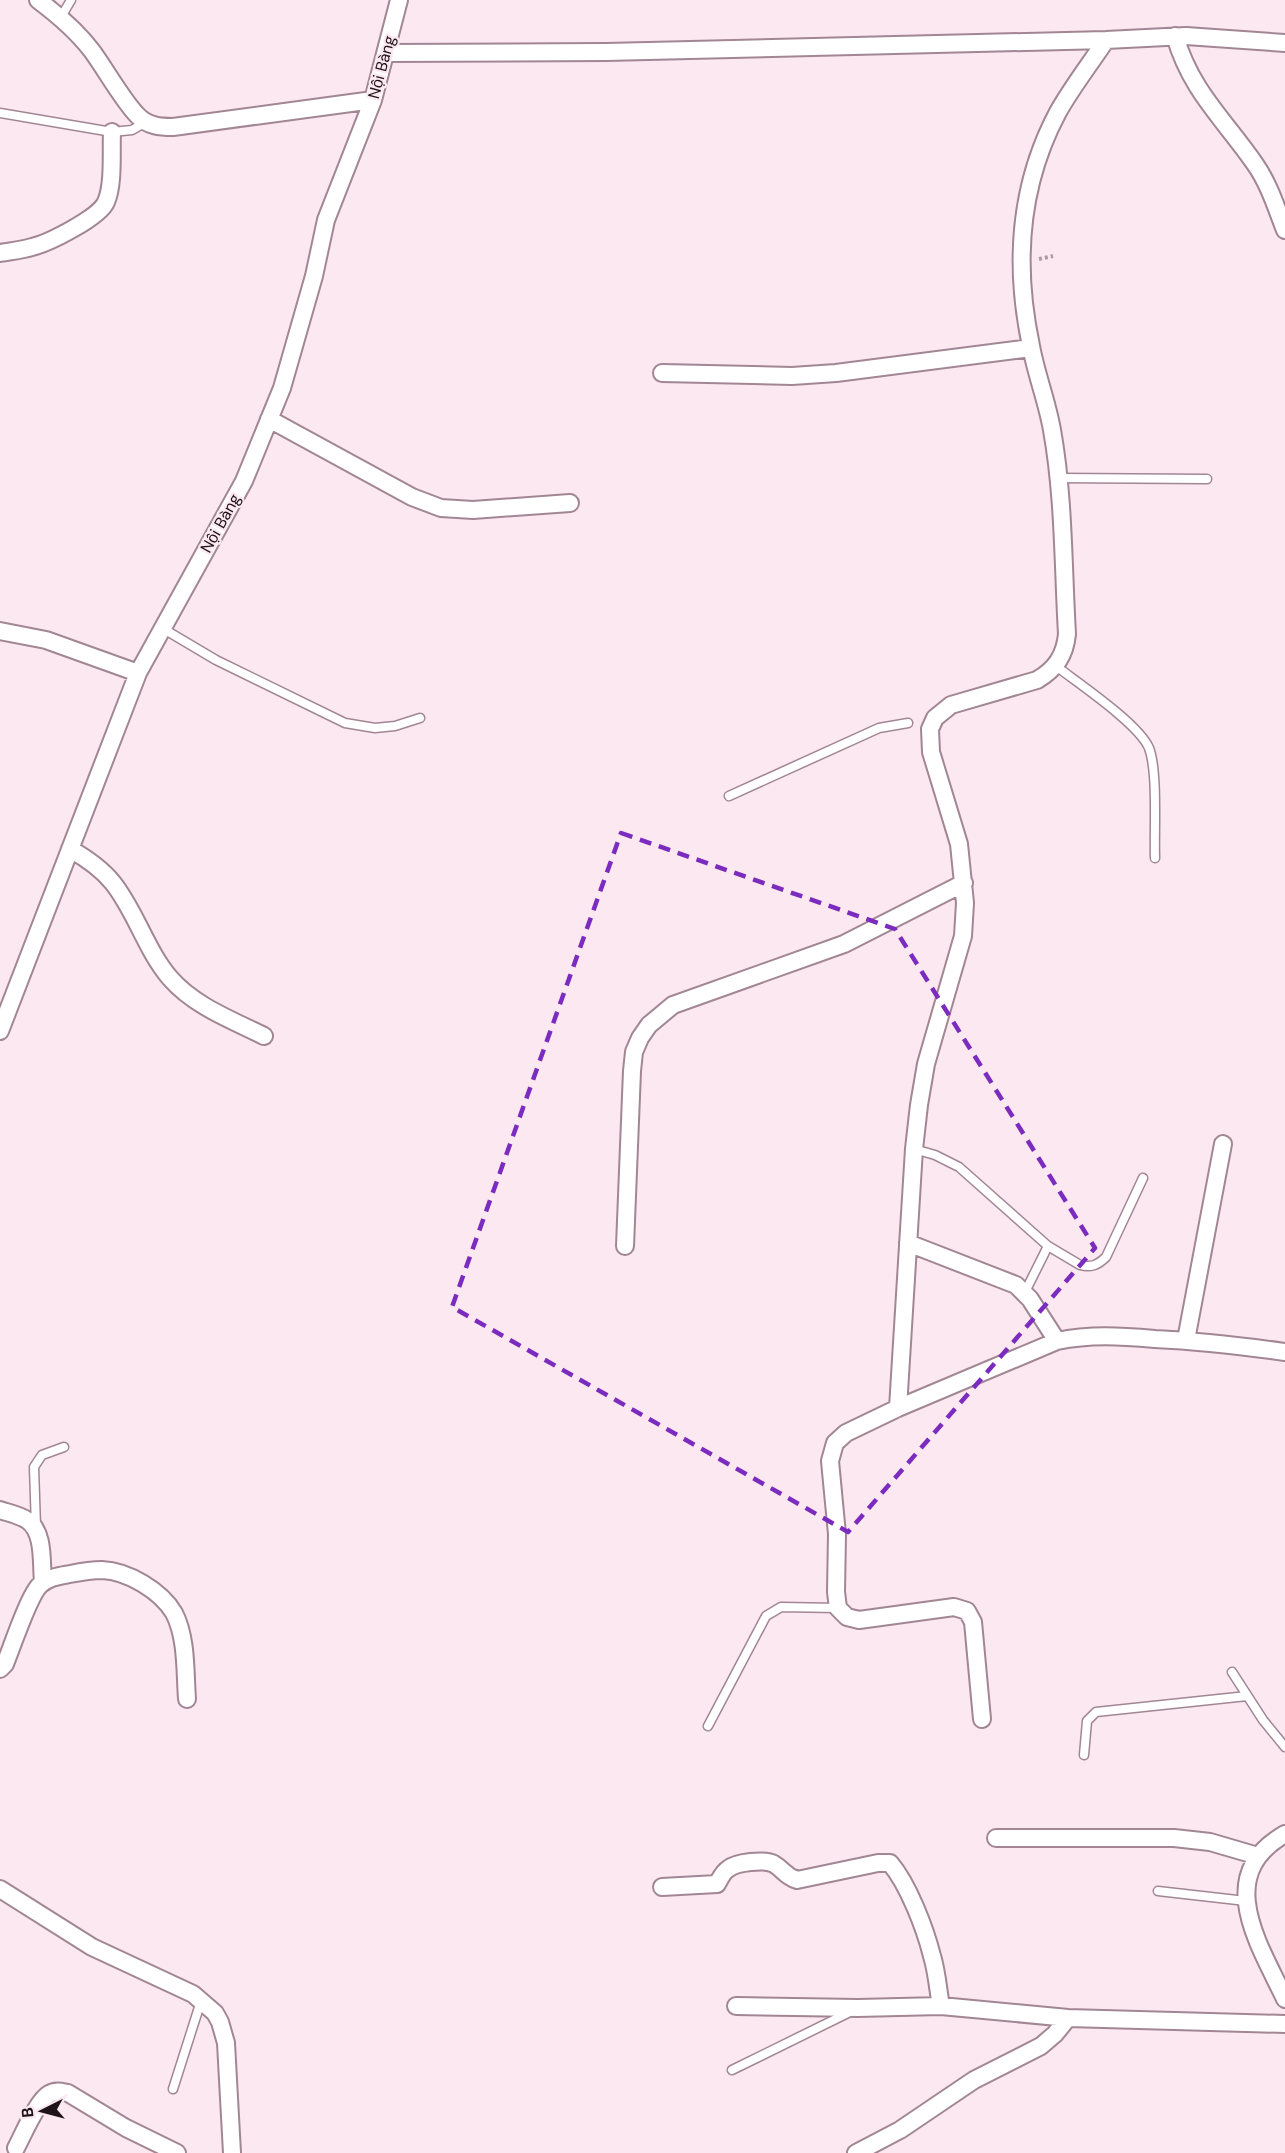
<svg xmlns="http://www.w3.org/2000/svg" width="1285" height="2153" viewBox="0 0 1285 2153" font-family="'DM Sans',sans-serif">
  <rect width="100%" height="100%" fill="#fbe8f1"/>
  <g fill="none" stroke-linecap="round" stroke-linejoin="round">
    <g stroke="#a28694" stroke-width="11">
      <path id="service" d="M61 17 71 0
        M0 113 112 132 132 130 146 122
        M1058 478 1207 479
        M162 628 216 660 345 723 375 728 395 726 420 718
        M1056 666C1078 683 1139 724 1149 748 1158 772 1154 830 1155 858
        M729 796 868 733 879 728 908 723
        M914 1149 935 1155 959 1167 1048 1246 1080 1265C1091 1268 1098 1265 1106 1257L1143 1178
        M1025 1292 1048 1246
        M36 1527 34 1467 42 1455 64 1447
        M1232 1672 1263 1720 1285 1747
        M708 1726 766 1616 781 1607 838 1608
        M1084 1755 1087 1721 1096 1712 1247 1696
        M1158 1891 1246 1901
        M732 2070 850 2012
        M173 2089 201 2001"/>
    </g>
    <g stroke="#a28694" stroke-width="20">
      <path id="minor" d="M38 0C58 15 77 31 92 51 106 70 123 101 138 116 148 126 160 127 173 127L373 100
        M1175 36C1191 91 1223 118 1255 164 1269 184 1276 207 1285 230
        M386 53 606 52 1106 40 1186 36 1285 43
        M0 253C11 251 22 250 32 247 49 243 100 217 106 202 114 184 111 151 112 132
        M662 373 792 376 836 373 1031 348
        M269 419 412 497 441 508 473 510 570 503
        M0 631 46 640 138 673
        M70 849C86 858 101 868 113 883 136 912 146 950 170 978 194 1006 232 1020 264 1036
        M0 1031 138 673 244 481 282 388 314 276 326 220 373 100 399 0
        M908 1243 1016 1285 1030 1299 1057 1341
        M625 1246 632 1071 634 1052 640 1038 649 1025 673 1005 844 944 964 883
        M1186 1340 1223 1144
        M898 1408 914 1149 919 1105 926 1064 963 936 965 903 959 844 931 752 930 729 935 718 951 705 1037 680C1056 669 1065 655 1067 634 1063 566 1064 497 1052 430 1047 401 1036 374 1031 346 1014 266 1019 185 1058 112 1072 87 1090 64 1106 40
        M0 1510C9 1513 19 1515 27 1520 45 1532 41 1563 43 1582
        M0 1669 5 1664C12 1647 29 1595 40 1585 49 1577 59 1576 70 1574 80 1572 91 1570 102 1570 128 1571 161 1591 174 1613 187 1638 185 1672 187 1699
        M982 1719 973 1622 967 1611 954 1607 859 1620 847 1617 838 1608 836 1592 837 1534 830 1461 835 1443 846 1433 898 1408 1057 1341C1090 1334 1121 1336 1155 1339 1198 1341 1242 1346 1285 1352
        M1285 1834C1213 1875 1259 1944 1285 1999
        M996 1838H1174L1210 1842 1258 1856
        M662 1887 717 1884C720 1879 723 1872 728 1869 736 1862 765 1859 774 1864 784 1870 785 1876 797 1880L878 1863H890C908 1884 925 1928 932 1956 937 1972 938 1990 941 2006
        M0 1889 92 1947 193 1994 215 2013 220 2022 226 2043 232 2153
        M736 2006 858 2008 941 2006 1068 2018 1285 2024
        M16 2148C23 2135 37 2101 49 2094 56 2090 62 2092 68 2093L126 2128 177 2153
        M856 2153 900 2130 974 2080 1041 2046 1055 2034 1068 2018"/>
    </g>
    <path stroke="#ac9ba3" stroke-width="4" stroke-dasharray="3 3" stroke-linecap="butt" d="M1039 259 1053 256"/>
    <use href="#service" stroke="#fff" stroke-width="8"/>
    <use href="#minor" stroke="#fff" stroke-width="16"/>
  </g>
  <path fill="none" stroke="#7b2cbf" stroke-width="4.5" stroke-dasharray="12 8" stroke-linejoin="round" d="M621 833 895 929 1095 1248 848 1532 452 1307Z"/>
  <g text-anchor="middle" stroke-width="4.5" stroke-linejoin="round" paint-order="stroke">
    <g font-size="16" fill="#1e1319" stroke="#fbe8f1">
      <text transform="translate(381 67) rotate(-75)" y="6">Nội Bàng</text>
      <text transform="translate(220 523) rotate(-61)" y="6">Nội Bàng</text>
    </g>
  </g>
  <g transform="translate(42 2111) rotate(264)" stroke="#fbe8f1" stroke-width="4.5" paint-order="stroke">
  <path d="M0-4.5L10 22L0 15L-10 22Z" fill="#1e1319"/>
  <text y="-9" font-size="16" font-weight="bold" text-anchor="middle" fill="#1e1319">B</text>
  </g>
</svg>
